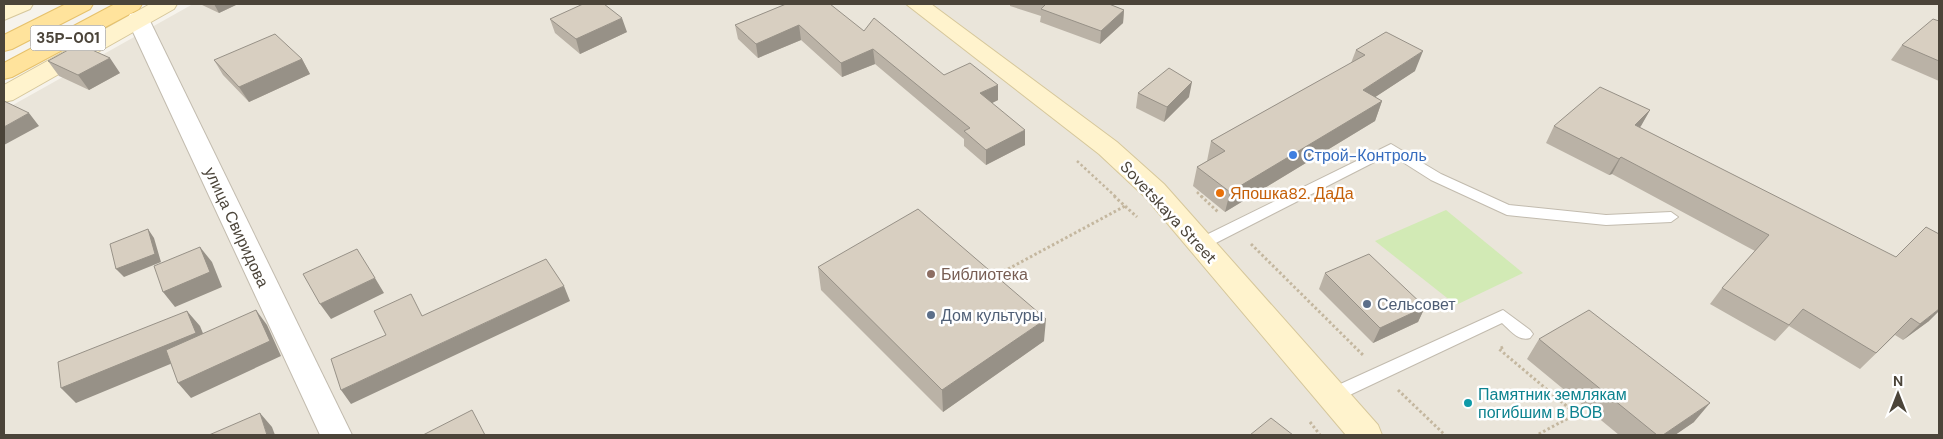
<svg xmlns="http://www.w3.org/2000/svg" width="1943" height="439" viewBox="0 0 1943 439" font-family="'DM Sans',sans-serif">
  <rect width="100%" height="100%" fill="#f6f3ec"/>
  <path fill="#eae5da" d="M193 4H1939V435H4V110Z"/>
  <path fill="#d2eab5" d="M1446 210 1523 273 1456 305 1375 241Z"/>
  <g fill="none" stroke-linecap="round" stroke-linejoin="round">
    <g stroke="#c2bbae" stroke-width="2">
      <path id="lane" d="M1391 144 1441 174 1509 205 1606 215 1671 212 1678 217 1671 222 1606 225 1507 215 1431 180 1390 154 1206 248H1196L1194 244 1196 240Z
        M1503 310 1530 330 1533 334 1530 338C1519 342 1510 330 1502 323L1337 401 1331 403 1325 401 1323 396 1325 391Z"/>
    </g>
    <g stroke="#c2bbae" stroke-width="2">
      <path id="street" d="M138 12 146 14 149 19 352 435H320L127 19 130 14Z"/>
    </g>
    <g stroke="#d6c79b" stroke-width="2">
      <path id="secondary" d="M33 4 30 9 4 20V5Z
        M150 4H177L174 9 13 100 4 102V85Z
        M906 4H931L1117 142 1164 184 1378 425 1382 435H1346L1146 198 1099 154Z"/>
    </g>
    <g stroke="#e6c16a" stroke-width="2">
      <path id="primary" d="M66 4H93L90 9 12 49 4 51V35Z
        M115 4H142L139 9 12 77 4 79V63Z"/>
    </g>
    <path stroke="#c4b79f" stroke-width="2.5" stroke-dasharray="2.5 2.5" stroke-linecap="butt" d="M1077 161 1116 197
      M1197 192 1202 197"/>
    <path stroke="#c4b79f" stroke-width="3" stroke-dasharray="2.5 2.5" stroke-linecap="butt" d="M1114 196 1137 217
      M1201 196 1218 212
      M1251 244 1364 356
      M1008 269 1127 205
      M1503 347 1499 349 1576 414 1537 435
      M1398 390 1445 435
      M1310 422 1320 435"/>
    <use href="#lane" fill="#fff" fill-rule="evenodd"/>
    <use href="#street" fill="#fff" fill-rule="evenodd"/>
    <use href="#secondary" fill="#fff3cd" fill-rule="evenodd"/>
    <use href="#primary" fill="#ffe39c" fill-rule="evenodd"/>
  </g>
  <path fill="#bab2a6" d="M200 4H238L219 13Z
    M786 4 864 31 944 75 998 100 992 103 1025 145 986 165 964 146V139L875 64 842 77 801 40 758 58 738 39 735 25Z
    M1010 4H1109L1124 10 1123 23 1100 44 1040 22 1041 16 1010 6Z
    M550 19 627 32 580 54 555 33Z
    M1939 21V81L1891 60 1902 45Z
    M1356 50 1415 71 1375 97 1382 101 1375 121 1225 212 1193 186 1197 167 1207 161 1211 141 1351 63Z
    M302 59 310 74 249 102 223 75 214 60Z
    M48 61 120 73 89 90 59 76Z
    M1138 93 1189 97 1164 122 1136 108Z
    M1650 110 1640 127 1929 321 1903 340 1895 335 1860 369 1789 326 1775 341 1710 304 1722 288 1755 251 1612 174 1609 175 1546 143 1554 126Z
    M818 267 1044 341 943 412 821 290Z
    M1325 273 1425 307 1418 322 1373 343 1319 289Z
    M1539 339 1694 422 1675 435H1619L1527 359Z"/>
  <path fill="#979187" d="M214 4H238L219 13Z
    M1124 10 1123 23 1100 44 1101 31Z
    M622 18 627 32 580 54 576 39Z
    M799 25 801 40 758 58 756 44Z
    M873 49 875 64 842 77 841 63Z
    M1423 51 1415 71 1357 109 1363 90Z
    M110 58 120 73 89 90 78 75Z
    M302 59 310 74 249 102 239 87Z
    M1192 82 1189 97 1164 122 1167 107Z
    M998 85V100L980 109V93Z
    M1382 101 1375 121 1225 212 1230 192Z
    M1650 110 1641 126 1626 141 1635 125Z
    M29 113 39 126 4 145V127Z
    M1025 130V145L986 165V150Z
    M1621 157 1612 174 1609 175 1619 159Z
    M148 229 154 238 161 262 124 277 116 269Z
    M200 247 212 262 222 287 175 307 163 292Z
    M375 278 384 293 331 319 320 304Z
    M564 286 570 301 351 404 341 390Z
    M1425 307 1418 322 1373 343 1380 328Z
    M1939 309V311L1929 321 1903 340 1920 324Z
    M256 310 267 325 281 356 191 398 178 383Z
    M187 311 200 326 209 348 76 403 61 388Z
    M1046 319 1044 341 943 412 942 390Z
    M1710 403 1694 422 1675 435H1663Z
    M260 413 272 427 275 435H267Z"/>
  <path fill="#d8cfc1" stroke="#979187" d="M583 4H604L622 18 576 39 550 19Z
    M786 4H830L864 31 874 18 944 75 970 63 998 85 980 93 1025 130 986 150 964 131 970 128 873 49 841 63 799 25 756 44 735 25Z
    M1044 4H1109L1124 10 1101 31 1041 9 1046 4Z
    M1933 19 1939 21V61L1902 45Z
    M1386 32 1423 51 1363 90 1382 101 1230 192 1197 167 1225 151 1211 141 1365 55 1356 50Z
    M275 34 302 59 239 87 214 60Z
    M79 44 110 58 78 75 48 61Z
    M1169 68 1192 82 1167 107 1138 93Z
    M1600 87 1650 110 1635 125 1896 257 1926 227 1939 234V309L1920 324 1911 318 1876 353 1803 309 1789 325 1722 288 1769 235 1621 157 1619 159 1554 126Z
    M4 101 29 113 4 127Z
    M918 209 1046 319 942 390 818 267Z
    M148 229 155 254 116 269 110 244Z
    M200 247 210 272 163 292 154 266Z
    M357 249 375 278 320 304 303 274Z
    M1369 254 1425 307 1380 328 1325 273Z
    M546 259 564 286 341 390 331 359 386 335 374 311 411 294 422 316Z
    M256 310 270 341 178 383 166 350Z
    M1589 310 1710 403 1663 435H1657L1539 339Z
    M187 311 196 333 61 388 58 362Z
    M472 410 485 435H423Z
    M260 413 267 435H209Z
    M1271 418 1293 435H1250Z"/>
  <circle fill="#3f7fe0" stroke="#fff" stroke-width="2" cx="1293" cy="155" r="5"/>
  <circle fill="#e8710a" stroke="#fff" stroke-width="2" cx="1220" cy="193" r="5"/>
  <circle fill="#8d6e63" stroke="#fff" stroke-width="2" cx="931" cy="274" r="5"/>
  <g fill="#5c6f8a" stroke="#fff" stroke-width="2">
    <circle cx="1367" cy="304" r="5"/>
    <circle cx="931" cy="315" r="5"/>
  </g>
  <circle fill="#0f9aa8" stroke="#fff" stroke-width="2" cx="1468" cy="403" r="5"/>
  <g text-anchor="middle" stroke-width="5" stroke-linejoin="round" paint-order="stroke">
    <rect fill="#fff" stroke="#817c74" stroke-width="1" x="30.5" y="25.5" width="75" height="25" rx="4"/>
    <g font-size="15" font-weight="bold" fill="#4b4439">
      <text x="68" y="43">35Р-001</text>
    </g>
    <g font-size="16" fill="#366cbe" stroke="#fff" text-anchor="start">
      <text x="1303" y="161">Строй-Контроль</text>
    </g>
    <g font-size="16" fill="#c56008" stroke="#fff" text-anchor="start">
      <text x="1230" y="199">Япошка82. ДаДа</text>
    </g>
    <g font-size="16" fill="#4b4439" stroke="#fff">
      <text transform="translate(1169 212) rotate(47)" y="6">Sovetskaya Street</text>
      <text transform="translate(237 227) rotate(65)" y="6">улица Свиридова</text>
    </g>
    <g font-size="16" fill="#785e54" stroke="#fff" text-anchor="start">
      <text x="941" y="280">Библиотека</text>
    </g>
    <g font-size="16" fill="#4e5e75" stroke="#fff" text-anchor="start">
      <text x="1377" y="310">Сельсовет</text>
      <text x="941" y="321">Дом культуры</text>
    </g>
    <g font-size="16" fill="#0d838f" stroke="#fff" text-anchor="start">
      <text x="1478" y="400">Памятник землякам<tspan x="1478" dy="18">погибшим в ВОВ</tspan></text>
    </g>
  </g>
  <rect width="1943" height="439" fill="none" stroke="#4b4439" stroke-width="10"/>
  <g transform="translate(1898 394)" stroke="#ffffff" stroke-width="4" paint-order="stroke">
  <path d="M0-4L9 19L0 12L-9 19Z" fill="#4b4439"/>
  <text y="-8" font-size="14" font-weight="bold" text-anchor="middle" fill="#4b4439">N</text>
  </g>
</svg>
